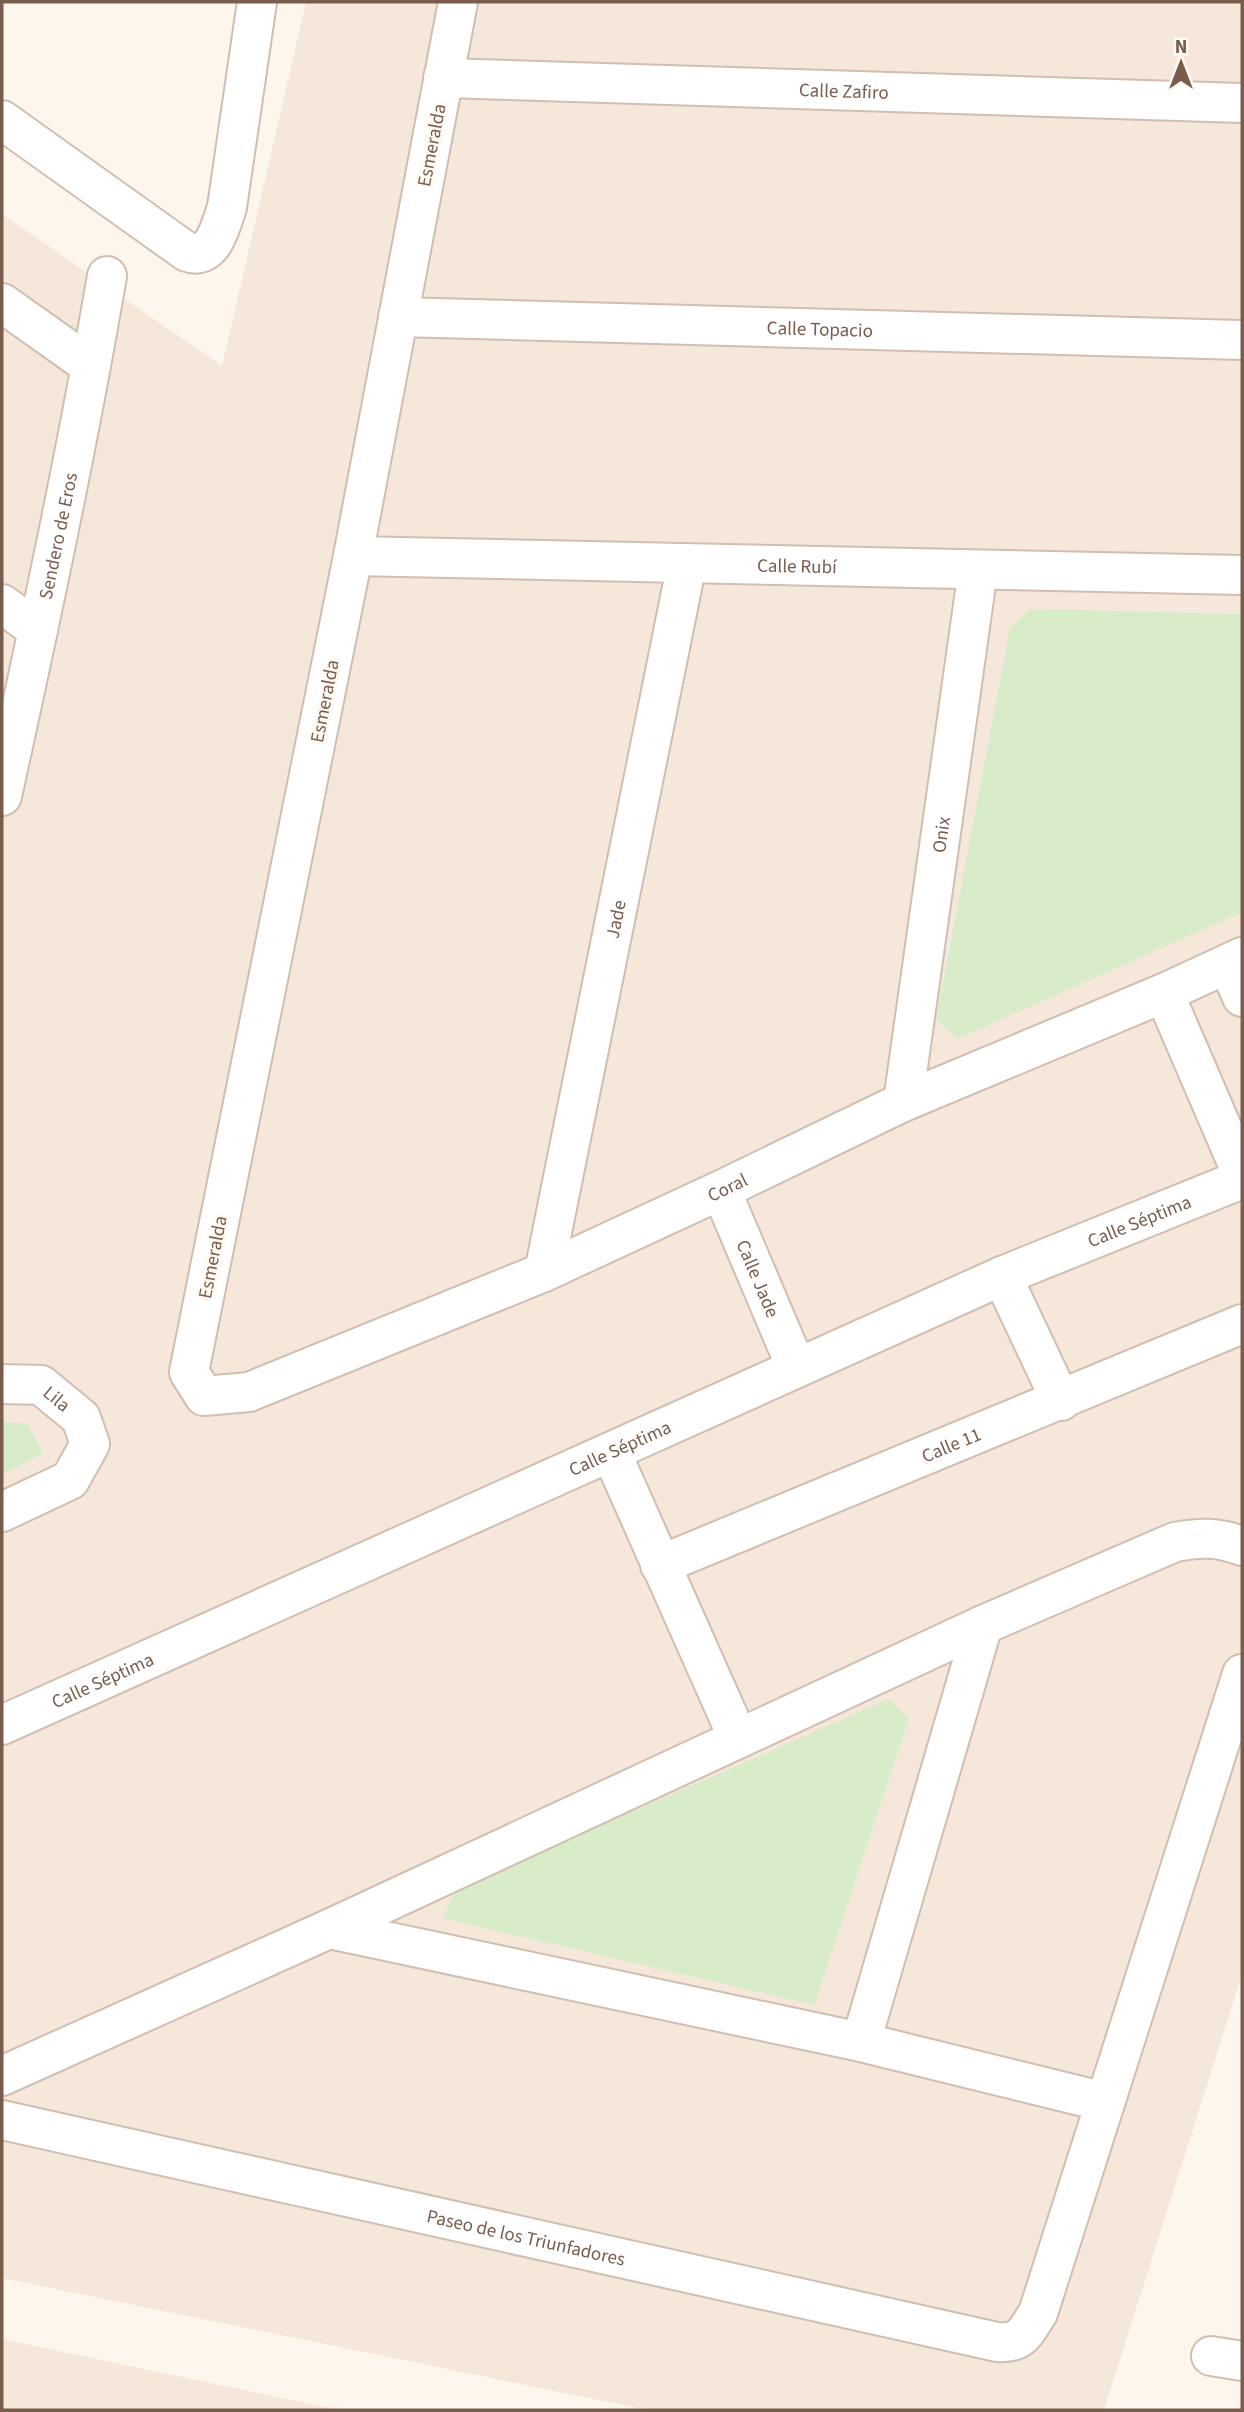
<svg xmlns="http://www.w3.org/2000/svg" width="1244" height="2412" viewBox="0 0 1244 2412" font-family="'Source Sans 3',sans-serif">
  <rect width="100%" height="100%" fill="#fdf6ec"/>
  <path fill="#f5e8da" d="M306 2H1242V1974L1104 2410H648L2 2278V214L222 366Z
    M2 2339 339 2410H2Z"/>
  <path fill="#d8ecc9" d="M1030 609 1242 614V912L957 1039 936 1019 1010 629Z
    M2 1422 27 1423 43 1453 2 1475Z
    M889 1699 909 1719 814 2005 442 1918 458 1888Z"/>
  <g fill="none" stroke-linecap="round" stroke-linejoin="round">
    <g stroke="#d1beb0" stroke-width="42">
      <g id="minor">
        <path id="s1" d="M458 2 353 556 189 1372 204 1396 249 1392 544 1272 721 1190 903 1102 1164 993 1242 957"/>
        <path id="s2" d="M443 78 1242 103"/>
        <path d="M2 120 187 252C213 262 221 225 227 207L257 2"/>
        <path d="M2 303 91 366"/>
        <path id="s3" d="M398 317 1242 340"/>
        <path id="s4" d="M353 556 1242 575"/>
        <path d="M2 604 38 630"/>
        <path id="s5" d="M2 796C40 623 77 450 107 276"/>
        <path d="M1228 964 1242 997"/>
        <path d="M1164 993 1242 1174"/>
        <path id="s6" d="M903 1102 978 570"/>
        <path id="s7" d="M721 1190 796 1367"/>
        <path id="s8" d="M544 1272 687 563"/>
        <path d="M1002 1276 1061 1401"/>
        <path id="s9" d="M2 1384 41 1385 81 1418 90 1444 70 1480 2 1512"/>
        <path d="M611 1452 738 1738"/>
        <path id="s10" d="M660 1565 1242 1324"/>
        <path id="s11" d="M2 1725 1002 1276 1242 1179"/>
        <path d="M329 1929 861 2042 1105 2102"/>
        <path d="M861 2042 983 1625"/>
        <path d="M2 2076 329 1929 983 1625 1175 1542C1200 1537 1218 1537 1242 1546"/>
        <path id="s12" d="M2 2120 997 2342C1023 2344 1025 2332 1038 2313L1242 1674"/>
        <path d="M1211 2356 1242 2361"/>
      </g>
    </g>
    <use href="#minor" stroke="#fff" stroke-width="38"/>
  </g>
  <g text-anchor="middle" stroke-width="6" stroke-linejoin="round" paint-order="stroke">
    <g font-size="19" fill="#7a5c4d" stroke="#fffaf3">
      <text dy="7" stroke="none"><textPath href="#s2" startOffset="401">Calle Zafiro</textPath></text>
      <text transform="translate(431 145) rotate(-79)" y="7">Esmeralda</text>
      <text dy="7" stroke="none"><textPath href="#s3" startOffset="422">Calle Topacio</textPath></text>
      <text dy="7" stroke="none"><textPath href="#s5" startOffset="266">Sendero de Eros</textPath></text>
      <text dy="7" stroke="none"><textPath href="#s4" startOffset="444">Calle Rubí</textPath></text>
      <text transform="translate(324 701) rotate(-79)" y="7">Esmeralda</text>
      <text dy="7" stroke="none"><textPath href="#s6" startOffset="270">Onix</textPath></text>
      <text dy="7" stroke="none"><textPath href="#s8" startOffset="360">Jade</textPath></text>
      <text dy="7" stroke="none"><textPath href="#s1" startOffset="1990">Coral</textPath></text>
      <text dy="7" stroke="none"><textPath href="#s11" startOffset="1244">Calle Séptima</textPath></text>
      <text transform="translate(212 1257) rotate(-79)" y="7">Esmeralda</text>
      <text dy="7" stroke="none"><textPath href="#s7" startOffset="96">Calle Jade</textPath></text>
      <text dy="7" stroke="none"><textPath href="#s9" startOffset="60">Lila</textPath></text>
      <text dy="7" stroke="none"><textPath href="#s10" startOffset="315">Calle 11</textPath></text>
      <text dy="7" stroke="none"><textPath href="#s11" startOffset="677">Calle Séptima</textPath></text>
      <text dy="7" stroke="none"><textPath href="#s11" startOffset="110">Calle Séptima</textPath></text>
      <text dy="7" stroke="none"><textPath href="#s12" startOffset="537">Paseo de los Triunfadores</textPath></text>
    </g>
  </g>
  <rect width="1244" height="2412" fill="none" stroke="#7a5c4d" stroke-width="7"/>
  <g transform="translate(1181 63)" stroke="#fffaf3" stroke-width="5" paint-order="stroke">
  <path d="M0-5L12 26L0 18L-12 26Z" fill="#7a5c4d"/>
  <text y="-10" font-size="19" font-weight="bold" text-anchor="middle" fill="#7a5c4d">N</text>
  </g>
</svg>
